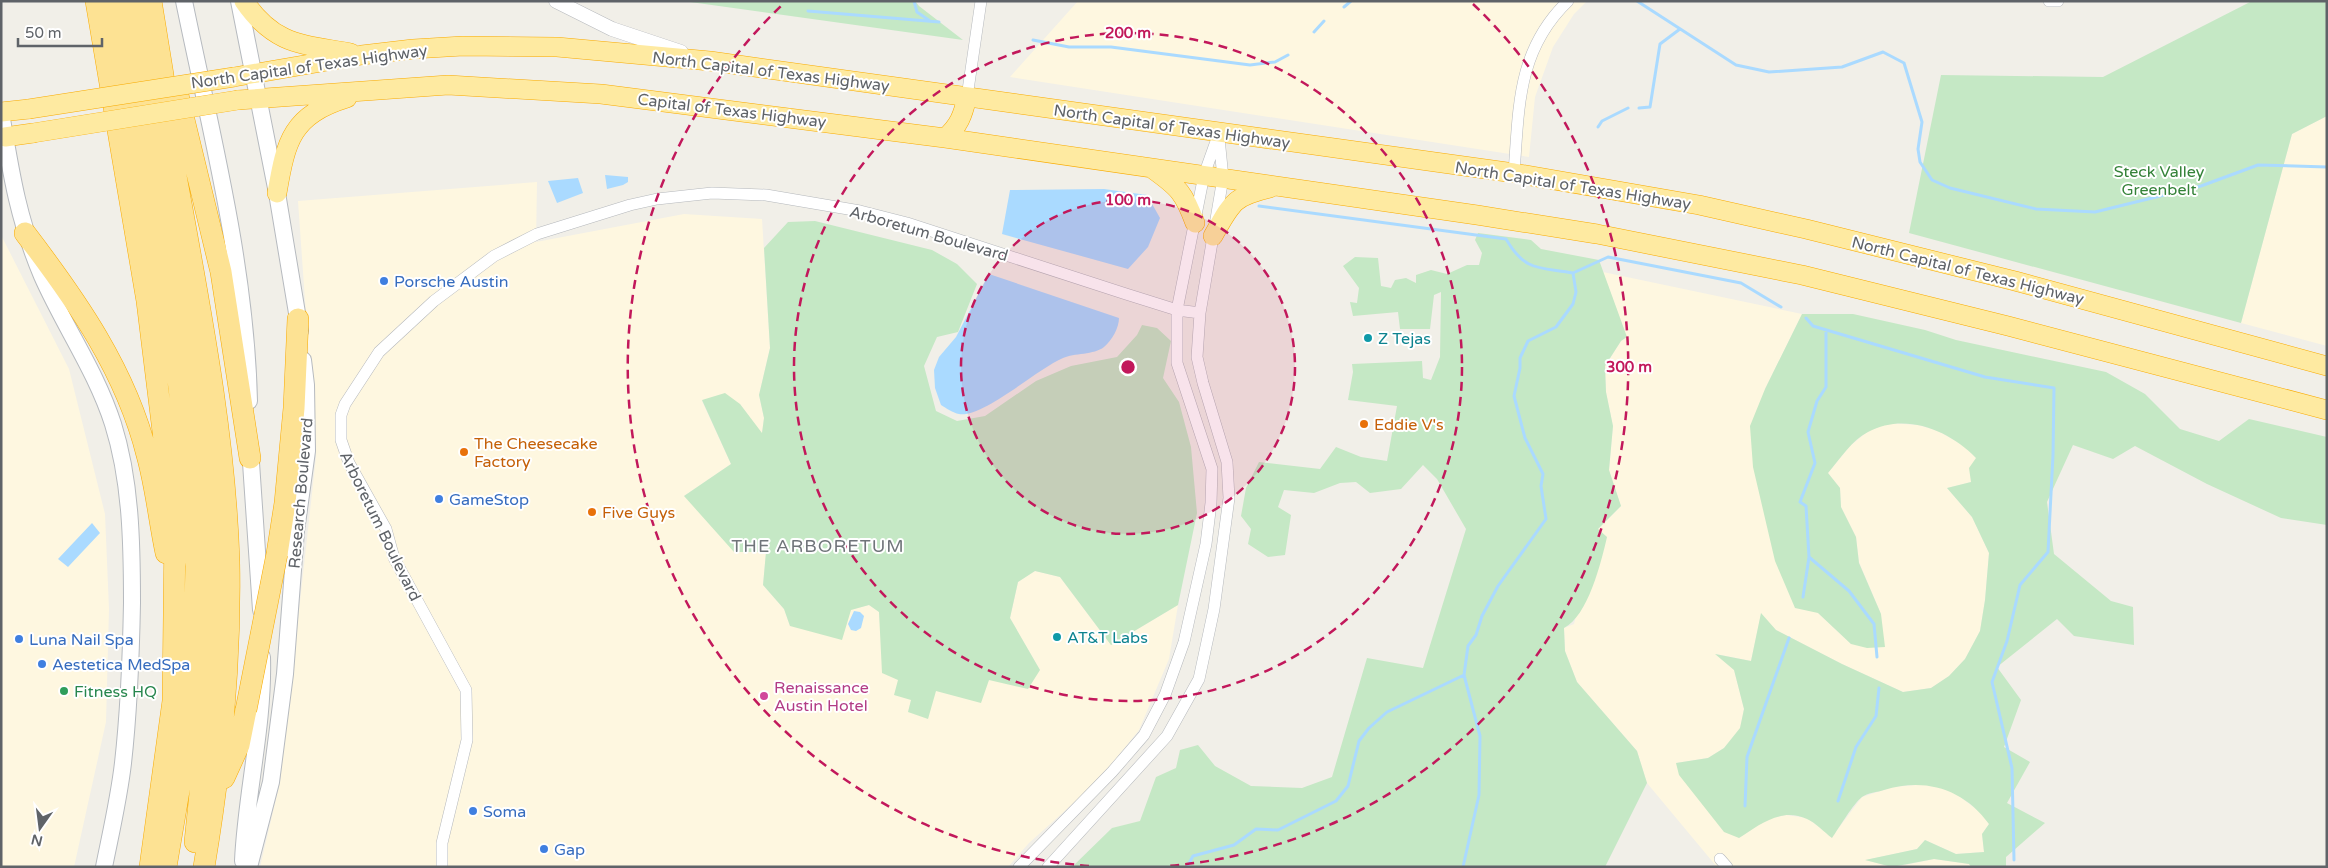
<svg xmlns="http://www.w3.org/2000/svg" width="2328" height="868" viewBox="0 0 2328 868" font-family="'Varela Round',sans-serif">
  <rect width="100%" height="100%" fill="#f1efe8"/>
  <path fill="#fef7e0" d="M1078 1H1587L1574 14 1553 47 1535 97 1529 157 1010 77Z
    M2327 116V346L2241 323 2292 134Z
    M537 182 536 242 684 214 762 219 770 348 759 395 764 418 762 434 740 404 702 401 731 464 684 496 766 552 763 585 784 609 790 626 869 605 879 612 881 637 898 680 911 700 908 712 936 691 1040 670 1010 618 1018 582 1035 571 1060 577 1111 645 1178 605 1169 659 1139 730 1097 782 1029 843 1008 867H260L280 782 316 457 298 201Z
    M1 235 69 369 105 514 109 609 106 722 74 867H1Z
    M1603 272 1802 314 1765 389 1817 612 1851 644 1881 614 1859 562 1856 537 1841 507 1840 488 1828 473 1850 446 1867 432 1888 423 1918 425 1938 431 1966 447 1976 458 1971 482 1947 488 1972 517 1989 553 1985 600 1980 631 1965 659 1949 676 1931 688 1903 692 1842 664 1776 630 1761 614 1751 661 1716 654 1734 670 1744 709 1740 729 1724 748 1708 758 1676 763 1739 838 1767 819 1786 815 1807 818 1832 837 1862 797 1893 787 1927 784 1954 792 1981 813 1989 824 1982 834 1984 852 1956 854 1925 840 1917 849 1866 860 1892 867H1717L1647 783 1637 751 1577 682 1565 651 1564 628 1574 624 1598 529 1621 506 1609 470 1613 426 1606 392 1605 366 1621 341 1619 316Z
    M1934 859 1970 864 1971 867H1895Z"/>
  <path fill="#c5e8c5" d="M683 1H915L919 6 963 40Z
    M2252 1H2327V116L2292 134 2241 323 1909 233 1941 75 2103 77Z
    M815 221 932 250 957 264 977 284 958 332 937 337 924 366 936 411 957 421 985 416 1036 381 1071 366 1117 357 1137 335 1142 325 1157 328 1171 341 1163 378 1179 402 1191 447 1197 513 1178 605 1111 645 1060 577 1035 571 1018 582 1010 618 1040 670 1028 689 989 680 981 703 936 691 928 719 908 712 911 700 894 695 898 680 882 673 879 612 869 605 851 610 842 640 790 626 784 609 763 585 766 552H734L684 496 731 464 702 400 725 393 740 404 762 433 764 418 759 395 770 348 764 248 788 222Z
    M1478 233 1531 240 1541 249 1599 260 1627 337 1621 341 1605 366 1606 392 1613 426 1609 470 1621 506 1598 529 1607 537C1601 563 1588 616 1564 628L1565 651 1577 682 1637 751 1647 783 1605 867H1072L1112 828 1140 821 1156 777 1176 768 1180 750 1198 745 1215 766 1251 786 1302 788 1332 777 1367 658 1423 668 1466 529 1437 479 1423 465 1401 489 1370 493 1356 482 1340 483 1314 493 1284 490 1278 507 1291 515 1285 555 1268 557 1248 544 1251 529 1241 516 1246 488 1259 462 1320 469 1336 447 1361 457 1387 461 1397 406 1348 400 1353 372 1352 364 1422 361 1423 378 1431 380 1440 357 1441 292 1434 295 1430 329H1400L1398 312 1353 316 1350 302 1357 303 1359 288 1343 266 1355 257 1378 258 1381 286 1391 288 1395 280 1406 278 1416 283V275L1431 270 1447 274 1467 265H1479L1482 253 1475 240Z
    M1802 314H1853L1925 330 1956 340 2106 372 2145 394 2180 429 2219 441 2249 419 2327 437V525L2281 518 2207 484 2135 446 2113 459 2073 445 2047 502 2054 554 2111 601 2133 607 2134 645 2074 636 2057 619 1997 667 2021 700 2004 747 2030 762 2007 803 2045 823 2006 857V867H1971L1969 864 1934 859 1892 867 1865 860 1917 849 1925 840 1956 854 1984 852 1982 834 1989 824C1964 789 1925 777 1884 790 1878 792 1867 793 1862 797 1853 804 1839 828 1832 838 1824 832 1816 823 1807 819 1781 807 1759 825 1739 838L1724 832 1679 775 1676 763 1708 758 1724 748 1740 728 1744 709 1734 670 1715 654 1751 661 1761 613 1776 630 1842 664 1903 692 1931 688 1949 676 1965 659 1980 631 1985 600 1989 553 1972 517 1947 488 1971 482 1969 468 1976 458C1949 430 1905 412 1868 432 1852 440 1840 459 1828 473L1840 488 1841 507 1856 537 1859 563 1881 614 1885 647 1867 648 1851 644 1818 613 1795 608 1775 561 1753 467 1750 426 1765 389Z"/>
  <path fill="#aadaff" d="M605 175 628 177V182L623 185 607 189Z
    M578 178 583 193 557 203 548 181Z
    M1104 189 1147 195 1160 218 1148 247 1128 269 1002 234 1010 190Z
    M989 274 1119 318C1119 328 1112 340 1104 347 1094 355 1074 353 1063 358 1037 369 983 418 959 414 953 413 946 408 941 405L935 388 934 370 939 357 956 337Z
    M92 523 100 533 68 567 58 559Z
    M854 611 860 612 864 616 861 628 856 631 851 630 848 624Z"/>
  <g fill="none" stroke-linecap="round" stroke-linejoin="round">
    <path stroke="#aadaff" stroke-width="3" d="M914 1 917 12 930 21
      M1637 1 1736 65 1769 72 1842 67 1883 52 1904 63 1922 122 1918 149 1920 162 1932 180 1950 188 2036 209 2095 212 2201 186 2258 165 2327 167
      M1344 7 1351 1
      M808 11 939 22
      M1314 32 1324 21
      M1033 40 1069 47H1111L1250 65 1275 62 1288 55
      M1639 108 1650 107 1660 44 1680 29
      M1598 127 1602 121 1628 108
      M1259 206 1506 239C1525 272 1539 267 1573 273L1576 292 1573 304 1556 327 1528 341 1520 358V368L1514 396 1525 438 1543 474 1541 486 1546 519 1498 586 1482 616 1476 635 1468 646 1464 675 1480 736 1479 795 1463 867
      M1573 273 1608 257 1741 283 1781 307
      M1806 318 1813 326 1985 377 2054 388 2053 455 2048 552 2020 585 2007 641 1992 682 2012 768 2014 860
      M1826 330V387L1817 401 1808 432 1815 463 1800 502 1806 506 1809 557 1849 591 1874 624 1877 657
      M1803 597 1809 557
      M1838 801 1856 747 1876 716 1879 688
      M1745 806 1747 757 1789 638
      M1187 867 1193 856 1234 845 1256 829 1278 830 1336 801 1348 786 1359 741 1369 728 1387 712 1464 675"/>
    <g stroke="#b5b8bc" stroke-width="12">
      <path id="minor" d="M2049 1H2058
        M967 97 981 1
        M1514 173C1519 107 1517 50 1568 1
        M1720 859 1727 867
        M442 867V843L467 740 466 690 394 558 386 529 349 463 341 440V415L345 404 379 352 434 301 494 256 537 234 630 205 657 199 712 193 766 195 860 211 907 223 1126 294 1177 310 1200 313
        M1019 867 1112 772 1144 735 1165 695 1184 642 1206 544 1211 503 1212 469 1177 363V310L1204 175 1219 133
        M1048 867 1167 736 1199 679 1214 609 1229 498 1227 462 1203 383 1197 357 1200 313 1223 178 1219 138"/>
    </g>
    <g stroke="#b5b8bc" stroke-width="15">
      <path id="tertiary" d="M556 1 612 29 681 52"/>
    </g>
    <g stroke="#b6babf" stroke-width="18">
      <path id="secondary" d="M184 1C211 133 246 266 249 401
        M239 1 277 193 300 331
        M1 113C11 173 18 219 42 276 64 326 96 371 113 424 131 481 132 544 132 603 131 656 129 710 123 763 119 798 111 832 104 867
        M250 448 261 610
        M243 861C246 793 264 726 262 657
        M249 867 271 782 285 674 296 531 307 451 306 385 303 360"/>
    </g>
    <g stroke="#f9ab00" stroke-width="20">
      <path id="trunk" d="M244 1C275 46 302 44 351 53
        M234 77 362 55 413 49 463 46 557 47 710 61 1514 173 1699 205 1806 229 2015 281 2327 366
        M238 100 448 85 601 94 945 138 1477 215 1597 234 1802 275 2008 326 2327 410
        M1 112 29 109
        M5 137 33 133
        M945 138C959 126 963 115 967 97
        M1154 170C1179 188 1184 193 1195 223
        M277 193C286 140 292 115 347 98
        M1213 236C1232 203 1232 197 1270 188"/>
    </g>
    <g stroke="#f9ab00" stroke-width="22">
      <path id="motorway" d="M96 1 147 301 175 529 173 701 150 867
        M113 1 179 387 196 566 192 714 166 867
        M132 1 195 374 209 547 210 696 195 842
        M151 1C155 26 159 50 163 75 168 114 171 153 179 192 201 314 225 437 229 561 231 664 221 766 204 867
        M177 91 221 272 250 458
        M25 233C77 301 126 371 147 455 156 487 159 520 166 553
        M277 554 285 503 294 408 298 319
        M224 778 239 745 246 710"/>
    </g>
    <use href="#minor" stroke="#fff" stroke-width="11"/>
    <use href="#tertiary" stroke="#fff" stroke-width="14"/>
    <use href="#secondary" stroke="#fff" stroke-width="16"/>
    <use href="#trunk" stroke="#feeaa1" stroke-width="19"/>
    <use href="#motorway" stroke="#fde293" stroke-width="21"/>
    <g stroke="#f9ab00" stroke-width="20" stroke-linecap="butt">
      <path id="trunk-bridge" d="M29 109 234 77
        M33 133 238 100"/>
    </g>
    <g stroke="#f9ab00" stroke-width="22" stroke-linecap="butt">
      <path id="motorway-bridge" d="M246 710 277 554"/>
    </g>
    <use href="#trunk-bridge" stroke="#feeaa1" stroke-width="19"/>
    <use href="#motorway-bridge" stroke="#fde293" stroke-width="21"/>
  </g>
  <circle cx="1128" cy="367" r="167" fill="#c2185b" fill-opacity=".12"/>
  <g fill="none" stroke="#c2185b" stroke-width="2.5" stroke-dasharray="9 6">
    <circle cx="1128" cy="367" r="167"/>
    <circle cx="1128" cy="367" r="334"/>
    <path d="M1089 866A501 501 0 0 1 783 4M1473 4A501 501 0 0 1 1167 866"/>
  </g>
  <g fill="#3f7fe0" stroke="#fff" stroke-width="2">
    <circle cx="384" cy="281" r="5"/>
    <circle cx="439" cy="499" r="5"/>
    <circle cx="19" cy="639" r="5"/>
    <circle cx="42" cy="664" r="5"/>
    <circle cx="473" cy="811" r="5"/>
    <circle cx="544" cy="849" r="5"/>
  </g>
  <g fill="#0f9aa8" stroke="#fff" stroke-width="2">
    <circle cx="1368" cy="338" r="5"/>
    <circle cx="1057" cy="637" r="5"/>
  </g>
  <g fill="#e8710a" stroke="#fff" stroke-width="2">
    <circle cx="1364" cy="424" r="5"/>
    <circle cx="464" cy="452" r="5"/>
    <circle cx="592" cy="512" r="5"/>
  </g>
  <circle fill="#2e9e5b" stroke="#fff" stroke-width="2" cx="64" cy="691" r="5"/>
  <circle fill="#d1479c" stroke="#fff" stroke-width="2" cx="764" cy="696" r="5"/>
  <g text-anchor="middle" stroke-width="4" stroke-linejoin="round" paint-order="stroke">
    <g font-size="16" fill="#5f6368" stroke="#fff">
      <text transform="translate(309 66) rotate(-8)" y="6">North Capital of Texas Highway</text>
      <text transform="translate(771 71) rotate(7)" y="6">North Capital of Texas Highway</text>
      <text transform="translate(732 110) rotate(7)" y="6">Capital of Texas Highway</text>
      <text transform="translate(1172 126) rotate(8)" y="6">North Capital of Texas Highway</text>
      <text transform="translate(1573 185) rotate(9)" y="6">North Capital of Texas Highway</text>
      <text transform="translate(929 233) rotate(16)" y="6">Arboretum Boulevard</text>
      <text transform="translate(1968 270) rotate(14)" y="6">North Capital of Texas Highway</text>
      <text transform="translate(300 493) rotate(-85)" y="6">Research Boulevard</text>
      <text transform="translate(381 526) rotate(64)" y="6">Arboretum Boulevard</text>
    </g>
    <g font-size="16" fill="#348238" stroke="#fff">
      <text x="2159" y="177">Steck Valley<tspan x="2159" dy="18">Greenbelt</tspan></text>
    </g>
    <g font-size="16" fill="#366cbe" stroke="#fff" text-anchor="start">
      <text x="394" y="287">Porsche Austin</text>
      <text x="449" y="505">GameStop</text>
      <text x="29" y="645">Luna Nail Spa</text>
      <text x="52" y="670">Aestetica MedSpa</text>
      <text x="483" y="817">Soma</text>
      <text x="554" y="855">Gap</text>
    </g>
    <g font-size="16" fill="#0d838f" stroke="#fff" text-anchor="start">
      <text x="1378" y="344">Z Tejas</text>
      <text x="1067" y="643">AT&amp;T Labs</text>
    </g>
    <g font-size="16" fill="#c56008" stroke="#fff" text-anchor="start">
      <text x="1374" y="430">Eddie V's</text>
      <text x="474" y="449">The Cheesecake<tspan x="474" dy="18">Factory</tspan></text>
      <text x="602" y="518">Five Guys</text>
    </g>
    <g font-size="16" fill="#b23c85" stroke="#fff" text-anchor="start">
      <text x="774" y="693">Renaissance<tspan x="774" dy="18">Austin Hotel</tspan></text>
    </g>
    <g font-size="16" fill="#27864d" stroke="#fff" text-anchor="start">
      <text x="74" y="697">Fitness HQ</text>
    </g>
    <g font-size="18" letter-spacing="1" fill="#70757a" stroke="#fff">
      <text x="818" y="552">THE ARBORETUM</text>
    </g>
  </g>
  <circle cx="1128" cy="367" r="8" fill="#c2185b" stroke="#fff" stroke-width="2.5"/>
  <g font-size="15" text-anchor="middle" font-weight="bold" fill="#c2185b" stroke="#fff" stroke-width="4" stroke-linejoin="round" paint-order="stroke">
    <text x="1128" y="38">200 m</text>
    <text x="1128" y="205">100 m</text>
    <text x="1629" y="372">300 m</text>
  </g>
  <rect width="2328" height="868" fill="none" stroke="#5f6368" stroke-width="5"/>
  <g transform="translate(40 828) rotate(194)" stroke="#ffffff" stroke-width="4" paint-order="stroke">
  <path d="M0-4L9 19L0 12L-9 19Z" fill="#5f6368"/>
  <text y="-8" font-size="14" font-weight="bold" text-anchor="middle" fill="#5f6368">N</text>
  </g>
  <path d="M18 38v8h84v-8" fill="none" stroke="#5f6368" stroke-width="2.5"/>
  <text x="25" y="38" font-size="15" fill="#5f6368" stroke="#ffffff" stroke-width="4" paint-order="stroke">50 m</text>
</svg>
